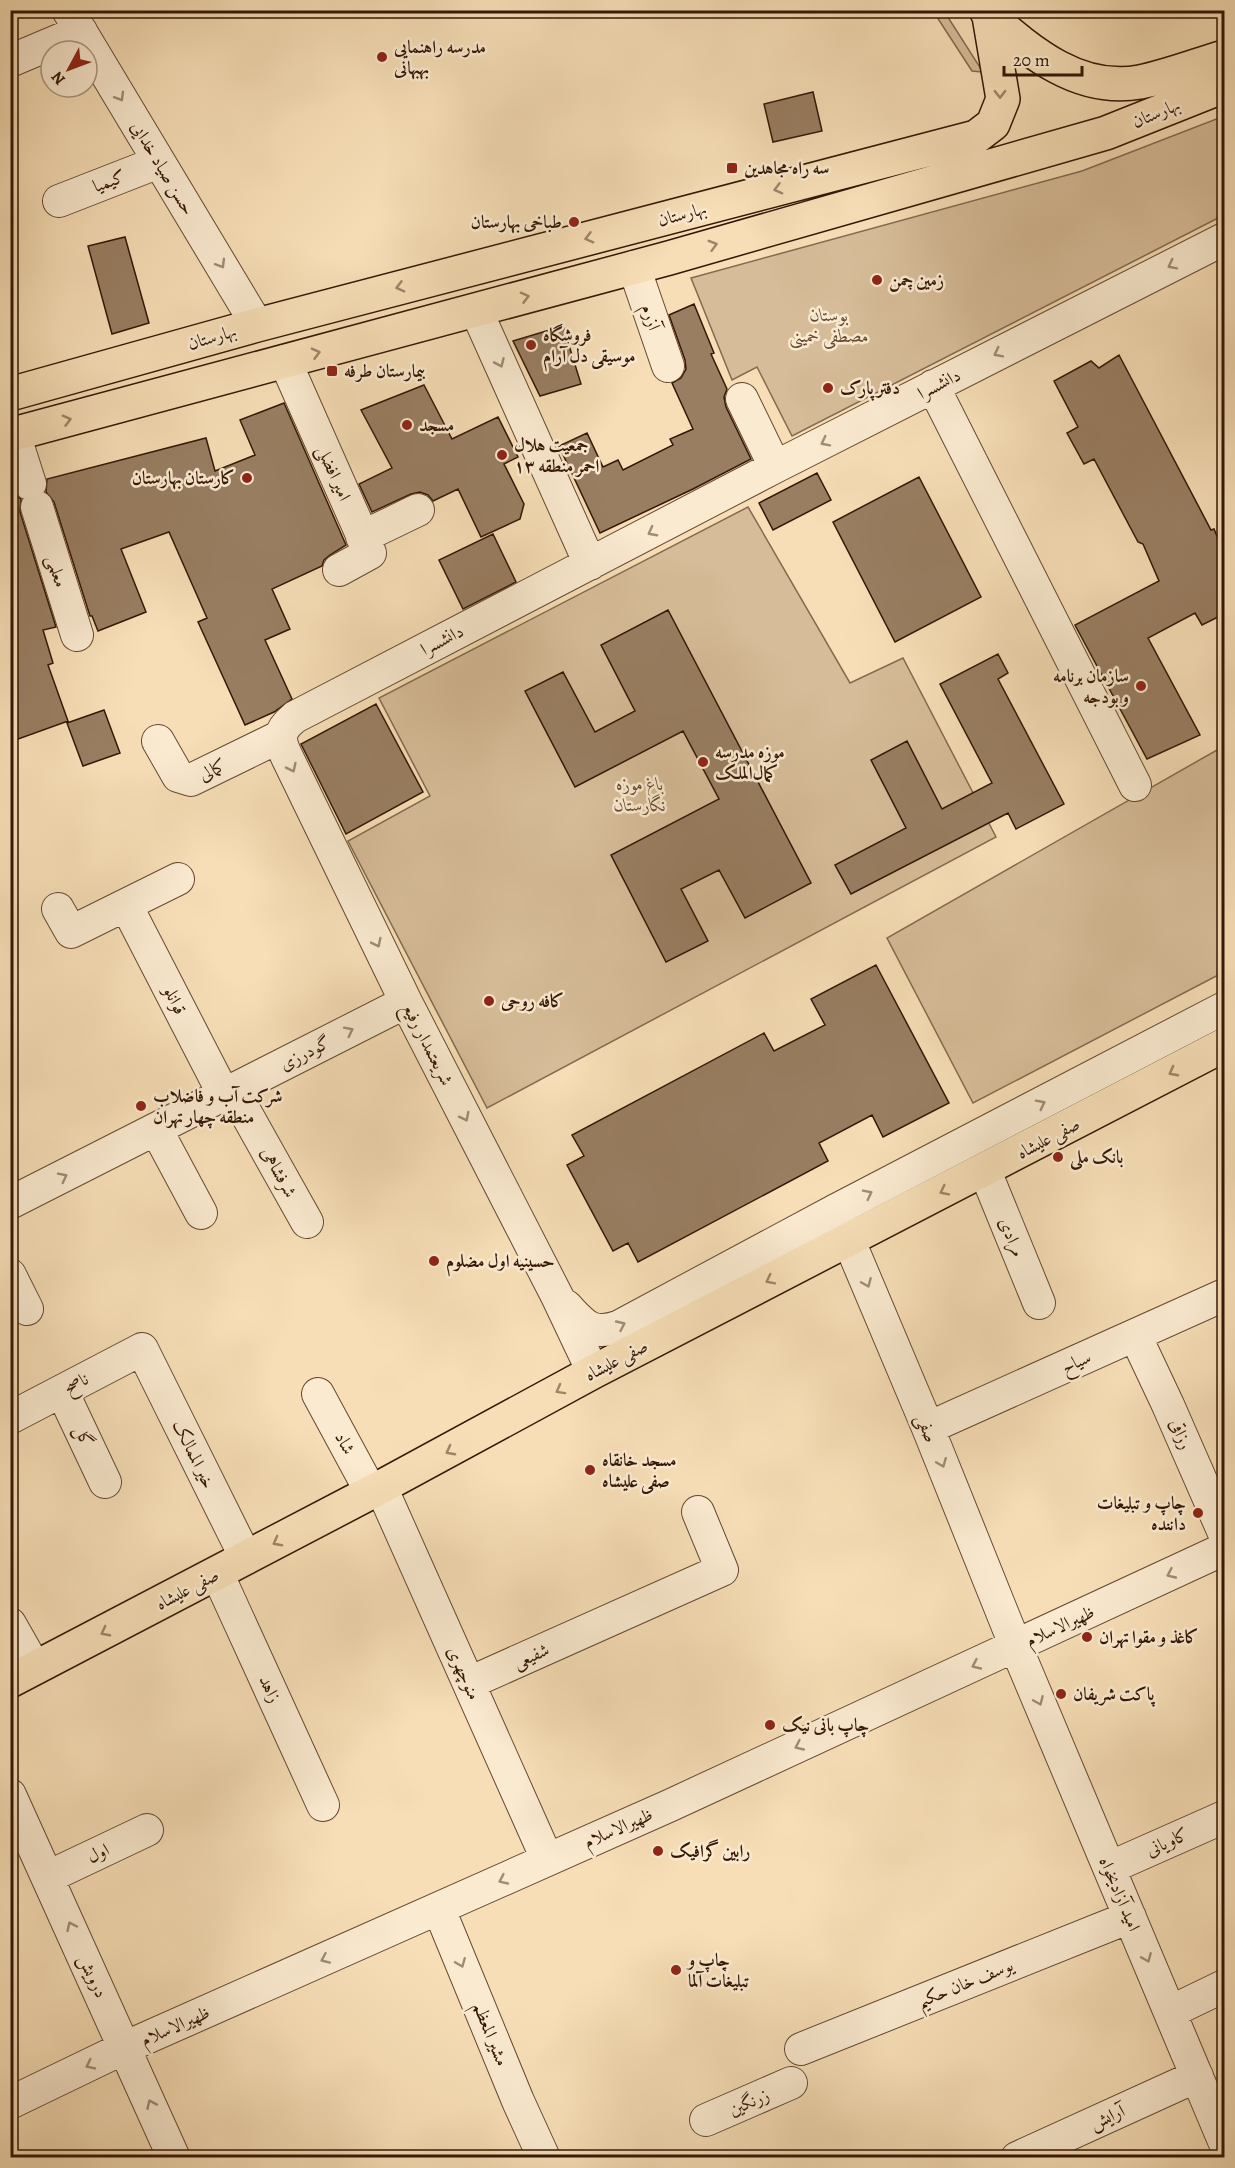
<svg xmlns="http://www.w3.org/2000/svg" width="1235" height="2168" viewBox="0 0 1235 2168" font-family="Alegreya,Amiri,serif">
  <rect width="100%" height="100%" fill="#f7deb6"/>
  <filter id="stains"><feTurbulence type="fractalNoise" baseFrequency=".00333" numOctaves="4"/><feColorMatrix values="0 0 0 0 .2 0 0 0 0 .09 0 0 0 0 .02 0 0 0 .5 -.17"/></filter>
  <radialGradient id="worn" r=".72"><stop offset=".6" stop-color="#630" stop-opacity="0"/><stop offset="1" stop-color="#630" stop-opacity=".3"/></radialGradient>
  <path fill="#d6bc98" stroke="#846a4f" stroke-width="1.5" d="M933 11H944L983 72 972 71Z
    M1224 116V215L792 436 757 367 732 380 691 278 1082 171Z
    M748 507 850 683 903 658 996 837 487 1108 348 841 430 796 379 698Z
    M1224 746V972L973 1103 887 938Z"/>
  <path fill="#997e62" stroke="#331706" stroke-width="1.5" d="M813 92 822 131 773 142 764 104Z
    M125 237 149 323 112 334 88 246Z
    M694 304 714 353 711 354 727 389 724 397 726 407 751 459 693 489 600 533 559 446 587 433 603 467 618 460 623 470 673 445 670 439 693 429 672 383 681 378 686 369 685 360 669 315Z
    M563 326 581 384 540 396 513 341Z
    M1119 355 1211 530 1214 529 1224 553V614L1202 625 1195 613 1148 638 1200 735 1147 759 1075 625 1159 581 1143 544 1138 542 1094 459 1084 464 1067 433 1078 427 1054 381 1091 361 1099 368Z
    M424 385 452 439 498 417 518 457 504 464 524 504 520 519 481 537 458 489 433 501 428 495 420 492 411 494 372 512 359 484 392 468 361 410Z
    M284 403 346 545 330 555 324 560 322 566 272 589 290 629 265 640 292 699 274 712 245 725 198 622 207 618 169 532 121 549 146 612 98 631 92 616H90L54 502 46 492 47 479 206 438 215 471 255 455 240 420Z
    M817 473 831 500 773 530 759 503Z
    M919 477 981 597 895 642 833 522Z
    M12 488 18 497 21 499 20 512 56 627 43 630 53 663 48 665 68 721 10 742V691L16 689 10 672V489Z
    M493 534 516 582 463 609 439 560Z
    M668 610 811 883 745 918 719 870 681 889 708 941 666 962 611 855 719 799 683 731 575 787 525 691 563 672 595 732 635 711 601 645Z
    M998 654 1008 673 998 679 1064 804 1016 829 1008 813 851 894 835 865 906 828 871 760 907 741 942 809 992 783 940 684Z
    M376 704 423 792 346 834 301 744Z
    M104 710 120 753 83 766 67 723Z
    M876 965 949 1103 883 1137 872 1115 819 1143 828 1161 638 1262 628 1243 613 1251 567 1165 584 1156 572 1135 764 1033 774 1051 825 1025 811 999Z"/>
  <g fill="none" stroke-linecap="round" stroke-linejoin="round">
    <g stroke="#644932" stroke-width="34">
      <path id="minor" d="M68 10 257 325
        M10 61 81 31
        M59 201 159 162
        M634 267 668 366
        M476 310 590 564
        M285 361 370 553 339 570
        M933 386 1135 785
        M742 399 775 467
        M14 434 30 484
        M37 507 77 635
        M362 537 418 510
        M158 741 178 776 191 780 281 736
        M126 905 224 1095
        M58 909 71 932 178 879
        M233 1090 307 1222
        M156 1129 201 1213
        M985 1171 1039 1303
        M10 1203 406 1002
        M836 1210 928 1428 1016 1647 1224 2141
        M10 1275 27 1309
        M566 1306C583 1324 591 1336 618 1327L836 1210 1224 1008
        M1135 1335 1168 1405 1224 1533
        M593 1372 557 1296 406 1002 287 757C278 738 278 731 295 717L775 467 1224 239
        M62 1391 105 1482
        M318 1394 371 1492
        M10 1418 142 1349 246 1558
        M928 1428 1224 1295
        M381 1487 547 1859
        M217 1573 323 1805
        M10 1624 35 1668
        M469 1683 722 1570 698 1512
        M10 1795 174 2158
        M1109 1868 1224 1817
        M48 1877 147 1830
        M439 1909 518 2101 544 2158
        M1170 2012 1224 1986
        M801 2049 1130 1917
        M10 2103 126 2047 671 1805 1224 1549
        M706 2120 791 2083
        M1017 2158 1197 2076"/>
    </g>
    <g stroke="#331706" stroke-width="36">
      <path id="major" d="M986 10 989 16C1032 53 1079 93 1140 82 1169 76 1197 65 1224 57
        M10 394 257 325 976 137 993 124 1003 99 989 16
        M10 435 669 258 1106 133 1224 86
        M10 1681 381 1487 593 1372 1224 1045"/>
    </g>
    <use href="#minor" stroke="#faead0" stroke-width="32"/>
    <use href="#major" stroke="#f7deb6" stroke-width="33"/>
  </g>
  <defs><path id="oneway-chevron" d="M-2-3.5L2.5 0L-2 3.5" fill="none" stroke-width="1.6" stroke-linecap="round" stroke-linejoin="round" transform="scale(1.5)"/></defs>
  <g stroke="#9f8467">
    <use href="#oneway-chevron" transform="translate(1000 94) rotate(89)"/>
    <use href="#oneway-chevron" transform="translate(778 189) rotate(165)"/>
    <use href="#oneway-chevron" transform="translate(589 238) rotate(165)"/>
    <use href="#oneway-chevron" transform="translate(713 245) rotate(-16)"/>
    <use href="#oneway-chevron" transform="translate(400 287) rotate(165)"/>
    <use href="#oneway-chevron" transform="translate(525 297) rotate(-15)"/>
    <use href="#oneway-chevron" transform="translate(316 353) rotate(-15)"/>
    <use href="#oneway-chevron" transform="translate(67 420) rotate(-15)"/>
    <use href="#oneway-chevron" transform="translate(1173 1072) rotate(152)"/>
    <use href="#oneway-chevron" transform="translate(944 1191) rotate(153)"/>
    <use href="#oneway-chevron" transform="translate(770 1280) rotate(153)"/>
    <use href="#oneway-chevron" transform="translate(560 1390) rotate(151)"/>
    <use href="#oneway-chevron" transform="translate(450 1451) rotate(152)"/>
    <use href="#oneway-chevron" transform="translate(277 1542) rotate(152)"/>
    <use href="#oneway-chevron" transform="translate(105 1632) rotate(152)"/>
  </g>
  <g stroke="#a08b75">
    <use href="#oneway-chevron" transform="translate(120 97) rotate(59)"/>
    <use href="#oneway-chevron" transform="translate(221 264) rotate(59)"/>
    <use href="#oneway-chevron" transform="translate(1172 265) rotate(153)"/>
    <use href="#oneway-chevron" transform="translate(998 353) rotate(153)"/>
    <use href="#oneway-chevron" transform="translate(500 363) rotate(66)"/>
    <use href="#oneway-chevron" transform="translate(825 442) rotate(153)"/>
    <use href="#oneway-chevron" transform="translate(652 532) rotate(152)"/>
    <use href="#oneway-chevron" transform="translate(292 768) rotate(64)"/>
    <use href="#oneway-chevron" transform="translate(377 943) rotate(64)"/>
    <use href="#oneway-chevron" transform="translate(349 1031) rotate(-27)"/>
    <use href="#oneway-chevron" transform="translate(1041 1104) rotate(-27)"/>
    <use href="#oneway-chevron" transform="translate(465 1117) rotate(63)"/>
    <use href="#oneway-chevron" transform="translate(63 1177) rotate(-27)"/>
    <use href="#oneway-chevron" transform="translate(868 1194) rotate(-27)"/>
    <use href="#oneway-chevron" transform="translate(867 1283) rotate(67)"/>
    <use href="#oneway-chevron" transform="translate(621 1325) rotate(-25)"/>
    <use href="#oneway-chevron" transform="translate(942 1463) rotate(68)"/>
    <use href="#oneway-chevron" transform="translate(1171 1574) rotate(155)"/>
    <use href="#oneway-chevron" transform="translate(976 1665) rotate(155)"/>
    <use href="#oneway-chevron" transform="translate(1039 1701) rotate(67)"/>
    <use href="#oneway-chevron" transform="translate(799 1746) rotate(155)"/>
    <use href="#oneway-chevron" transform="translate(503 1880) rotate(155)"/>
    <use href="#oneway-chevron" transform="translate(71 1926) rotate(-115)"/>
    <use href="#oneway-chevron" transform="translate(1147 1958) rotate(67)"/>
    <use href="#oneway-chevron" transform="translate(325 1959) rotate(156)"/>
    <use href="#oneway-chevron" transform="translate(461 1963) rotate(68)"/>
    <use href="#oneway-chevron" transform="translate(90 2065) rotate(154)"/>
    <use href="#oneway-chevron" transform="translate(151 2104) rotate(-114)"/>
  </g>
  <g fill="#8f2418" stroke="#faead0" stroke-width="2">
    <circle cx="382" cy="57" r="6"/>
    <rect x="726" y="162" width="12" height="12" rx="3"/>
    <circle cx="574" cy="222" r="6"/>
    <circle cx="877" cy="280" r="6"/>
    <circle cx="531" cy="345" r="6"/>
    <rect x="326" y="365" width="12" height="12" rx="3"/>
    <circle cx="828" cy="388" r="6"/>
    <circle cx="407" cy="425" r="6"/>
    <circle cx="502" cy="455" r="6"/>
    <circle cx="247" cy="478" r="6"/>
    <circle cx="1141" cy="686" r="6"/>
    <circle cx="703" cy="762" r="6"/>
    <circle cx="489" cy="1001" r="6"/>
    <circle cx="141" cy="1106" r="6"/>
    <circle cx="1058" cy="1157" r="6"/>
    <circle cx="434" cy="1261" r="6"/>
    <circle cx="590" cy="1470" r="6"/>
    <circle cx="1198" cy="1513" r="6"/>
    <circle cx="1087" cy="1637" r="6"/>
    <circle cx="1061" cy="1694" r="6"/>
    <circle cx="770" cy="1725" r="6"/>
    <circle cx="658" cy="1851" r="6"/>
    <circle cx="676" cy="1970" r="6"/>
  </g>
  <g text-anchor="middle" stroke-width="5" stroke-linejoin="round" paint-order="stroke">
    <g font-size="18" font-weight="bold" fill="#331706" stroke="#faead0" text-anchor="start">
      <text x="394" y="53">مدرسه راهنمایی<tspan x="394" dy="21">بهبهانی</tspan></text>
      <text x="744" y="174">سه راه مجاهدین</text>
      <text x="562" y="228" text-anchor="end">طباخی بهارستان</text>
      <text x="889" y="286">زمین چمن</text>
      <text x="543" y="341">فروشگاه<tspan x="543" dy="21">موسیقی دل آرام</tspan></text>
      <text x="344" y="377">بیمارستان طرفه</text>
      <text x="840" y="394">دفتر پارک</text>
      <text x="419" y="431">مسجد</text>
      <text x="514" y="451">جمعیت هلال<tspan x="514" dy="21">احمر منطقه ۱۳</tspan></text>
      <text x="235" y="484" text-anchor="end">کارستان بهارستان</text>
      <text x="1129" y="682" text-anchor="end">سازمان برنامه<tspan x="1129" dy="21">و بودجه</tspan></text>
      <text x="715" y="758">موزه مدرسه<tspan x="715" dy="21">کمال‌الملک</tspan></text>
      <text x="501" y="1007">کافه روحی</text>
      <text x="153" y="1102">شرکت آب و فاضلاب<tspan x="153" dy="21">منطقه چهار تهران</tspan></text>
      <text x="1070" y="1163">بانک ملی</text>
      <text x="446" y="1267">حسینیه اول مضلوم</text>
      <text x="602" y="1466">مسجد خانقاه<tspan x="602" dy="21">صفی علیشاه</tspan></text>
      <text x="1186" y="1509" text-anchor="end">چاپ و تبلیغات<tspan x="1186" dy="21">داننده</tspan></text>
      <text x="1099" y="1643">کاغذ و مقوا تهران</text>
      <text x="1073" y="1700">پاکت شریفان</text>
      <text x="782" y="1731">چاپ بانی‌ نیک</text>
      <text x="670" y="1857">رابین گرافیک</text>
      <text x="688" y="1966">چاپ و<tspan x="688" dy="21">تبلیغات آلما</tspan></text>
    </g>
    <g font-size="18" fill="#331706" stroke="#faead0">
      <text transform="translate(1156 113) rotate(-22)" y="6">بهارستان</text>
      <text transform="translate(163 168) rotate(59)" y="6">حسن صیاد خدایی</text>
      <text transform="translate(109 181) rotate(-21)" y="6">کیمیا</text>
      <text transform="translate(682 214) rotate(-15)" y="6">بهارستان</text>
      <text transform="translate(651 317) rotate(71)" y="6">آزرم</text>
      <text transform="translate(212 337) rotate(-16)" y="6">بهارستان</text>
      <text transform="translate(939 384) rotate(-27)" y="6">دانشسرا</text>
      <text transform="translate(334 473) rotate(66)" y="6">امیر افضلی</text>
      <text transform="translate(57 571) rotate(73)" y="6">معلمی</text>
      <text transform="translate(442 640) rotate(-27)" y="6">دانشسرا</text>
      <text transform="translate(212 770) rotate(-26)" y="6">کمالی</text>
      <text transform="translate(175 1000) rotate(63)" y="6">قوانلو</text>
      <text transform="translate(428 1044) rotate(63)" y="6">شریعتمدار رفیع</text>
      <text transform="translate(305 1053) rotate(-27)" y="6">گودرزی</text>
      <text transform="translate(1048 1138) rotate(-28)" y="6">صفی علیشاه</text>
      <text transform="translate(279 1172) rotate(61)" y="6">شرفشاهی</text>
      <text transform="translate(1012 1237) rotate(68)" y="6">مرادی</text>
      <text transform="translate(616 1360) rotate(-28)" y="6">صفی علیشاه</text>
      <text transform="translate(1076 1362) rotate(-24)" y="6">سیاح</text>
      <text transform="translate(76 1383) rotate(-27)" y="6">ناصح</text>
      <text transform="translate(927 1428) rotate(68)" y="6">صفی</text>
      <text transform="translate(1181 1434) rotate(67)" y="6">رزاقی</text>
      <text transform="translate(84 1436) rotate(65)" y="6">گل</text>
      <text transform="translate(345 1443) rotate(62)" y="6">شاد</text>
      <text transform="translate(194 1454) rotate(64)" y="6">خیر الممالک</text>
      <text transform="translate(187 1589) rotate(-28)" y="6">صفی علیشاه</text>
      <text transform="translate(1060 1626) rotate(-25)" y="6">ظهیرالاسلام</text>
      <text transform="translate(531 1656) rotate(-24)" y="6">شفیعی</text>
      <text transform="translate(464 1673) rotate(66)" y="6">منوچهری</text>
      <text transform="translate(270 1689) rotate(65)" y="6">زاهد</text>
      <text transform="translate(618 1828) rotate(-24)" y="6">ظهیرالاسلام</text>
      <text transform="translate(1167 1842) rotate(-24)" y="6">کاویانی</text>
      <text transform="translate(98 1853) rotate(-26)" y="6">اول</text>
      <text transform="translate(1120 1894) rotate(67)" y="6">امید آزادیخواه</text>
      <text transform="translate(93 1976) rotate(65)" y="6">درویش</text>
      <text transform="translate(965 1983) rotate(-22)" y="6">یوسف خان حکیم</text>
      <text transform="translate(175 2026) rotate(-24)" y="6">ظهیرالاسلام</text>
      <text transform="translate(491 2034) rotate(68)" y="6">مشیر المعظم</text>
      <text transform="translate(749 2102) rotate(-23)" y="6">زرنگین</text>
      <text transform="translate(1107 2117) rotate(-24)" y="6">آرایش</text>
    </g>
    <g font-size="18" font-style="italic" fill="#644932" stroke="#faead0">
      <text x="829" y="321">بوستان<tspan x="829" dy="21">مصطفی خمینی</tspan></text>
      <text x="640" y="790">باغ موزه<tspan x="640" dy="21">نگارستان</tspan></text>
    </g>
  </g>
  <rect width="1235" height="2168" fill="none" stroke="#f7deb6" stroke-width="36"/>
  <rect x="12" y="12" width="1211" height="2144" fill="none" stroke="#331706" stroke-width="3"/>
  <rect x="18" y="18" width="1199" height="2132" fill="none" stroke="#331706" stroke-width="1.5"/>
  <g transform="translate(69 69) rotate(229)"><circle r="28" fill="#faead0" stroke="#aa967f" stroke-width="1.5"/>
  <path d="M0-4.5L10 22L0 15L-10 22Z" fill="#8f2418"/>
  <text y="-9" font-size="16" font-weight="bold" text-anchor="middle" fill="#331706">N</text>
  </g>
  <path d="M1004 66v9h78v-9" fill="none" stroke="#331706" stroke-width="3"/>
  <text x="1013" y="66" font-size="18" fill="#331706" stroke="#faead0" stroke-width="4.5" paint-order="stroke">20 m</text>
  <rect width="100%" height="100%" filter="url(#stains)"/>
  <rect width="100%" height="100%" fill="url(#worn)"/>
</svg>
